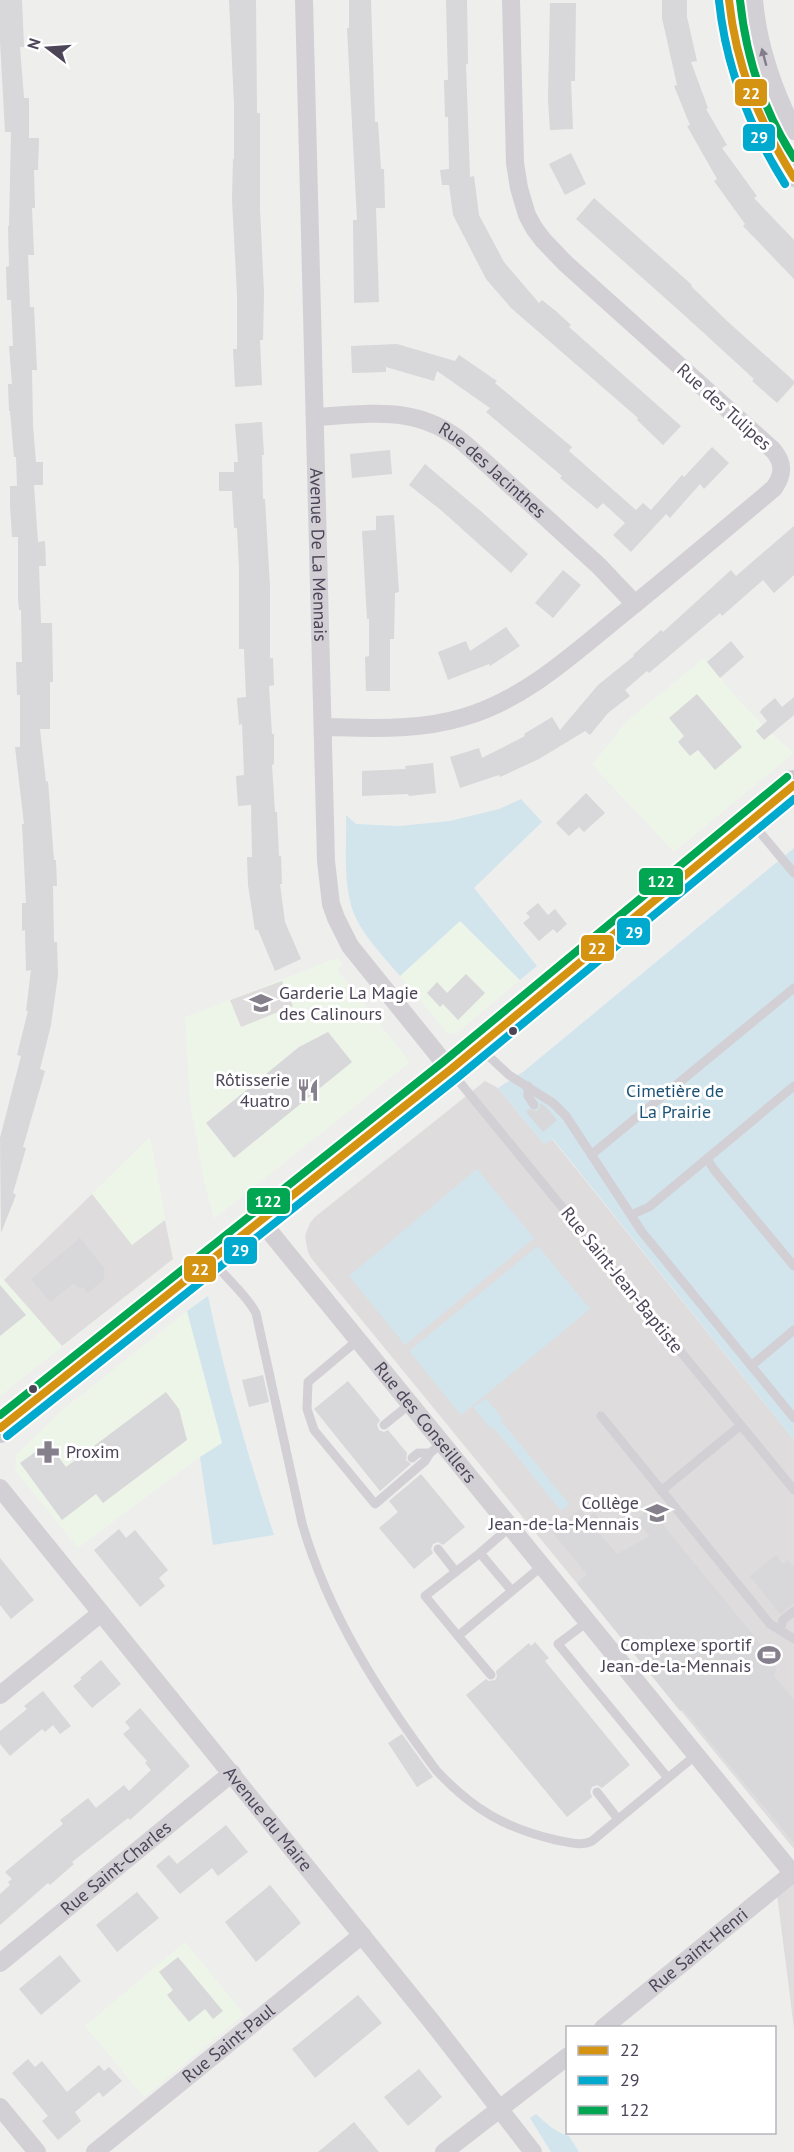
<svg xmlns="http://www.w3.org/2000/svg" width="794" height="2152" viewBox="0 0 794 2152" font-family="'PT Sans',sans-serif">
  <rect width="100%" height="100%" fill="#eeeeed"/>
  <path fill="#edf5e9" d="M704 658 740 702 770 732 794 753 674 852 592 765 626 722Z
    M460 921 520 980 457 1033 451 1034 446 1032 400 976Z
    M337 958 343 964 337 970 410 1062 214 1219 204 1181 190 1102 185 1017Z
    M150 1137 173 1259 0 1396V1276L4 1280Z
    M187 1311 223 1443 200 1457 78 1548 15 1470 16 1455 61 1411Z
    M185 1942 244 2014 144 2097 85 2026Z"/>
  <path fill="#dedcdc" d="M282 981 293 1006 241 1027 230 1000Z
    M485 1081 498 1088 544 1144 552 1139 794 1440V1849L311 1258 308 1252 305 1236 310 1223 315 1217Z
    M92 1194 132 1245 165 1220 173 1259 62 1346 4 1280Z
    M794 1861V2029L776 1886 777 1875Z"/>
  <path fill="#d2e5ec" d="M521 799 542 822 474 888 537 966 520 980 460 921 400 976C385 958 365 938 355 916 342 886 347 847 346 815L356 824 399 826 450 821 499 809Z
    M794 848V1440L553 1139 544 1144 498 1088 523 1072Z
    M477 1169 534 1238 405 1345 349 1276Z
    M538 1246 590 1309 461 1415 409 1351Z
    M208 1296C225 1377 248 1456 274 1535L213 1545 200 1457 222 1443 187 1311Z
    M486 1398 502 1418 500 1420 502 1422 569 1504 561 1511 494 1428 491 1429 473 1407Z
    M536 2114C546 2123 555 2132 569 2136L579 2152H551L530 2118Z"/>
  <path fill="#d8d7d9" d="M0 0H22L24 47H20L24 98H29V138H39L38 170H34L35 208H32L34 255H28L30 307H34L37 370H32L33 426 36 462H43V485H34L38 542 45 541 46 566H39L41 623H52L53 682H50V729H40L46 782 48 781 54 860H56L57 886H53L54 942H57L58 975 51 1025 40 1069 45 1071 23 1147 26 1148 13 1193 16 1195 1 1233 0 1138 21 1056 17 1055 28 1011H26L31 970 26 971 25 930 22 931V903H26L22 824H24L15 747H20V695H17L16 662H22L21 610H19L18 598V537H12L10 506V486H17L16 457H14L10 411H9L8 384H12L9 346H13L11 300H7L6 267 9 266 8 226H9L11 132H5L0 41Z
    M229 0H256L257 113H260V209L264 293 263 340H260L262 385 235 387 233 349H237V294L232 200 233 159H234V104Z
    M349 0H371L375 122H378L381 169H384L385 208H376L379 302 354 303 353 220H357L347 28H349Z
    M446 0H467L468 64H466L470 177 474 176 479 215 504 262 539 303 542 300 557 312 571 325 569 327 681 426 663 445 637 420 638 418 511 308 486 279 453 215 449 185H442L440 170 449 169 448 117H445L444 80H448Z
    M662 0H687V17L697 61 691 62 708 108 706 109 727 145 722 148 757 196 754 198 794 240V279L743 226 745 224 714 181 717 179 687 126 690 125 674 86 677 85 662 18Z
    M550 3H576L575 81H571L573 129 550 130 548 100Z
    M571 153 586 184 565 195 549 164Z
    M594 198 692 285 691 286 727 321 794 381V384L777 403 752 381 754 379 683 314 576 219Z
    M397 344 455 361 459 355 497 381 495 383 572 447 569 451 636 510 643 503 651 510 682 475 684 477 712 447 729 463 704 489 700 484 670 518 666 514 631 552 613 535 625 523 603 503 597 509 560 478 562 476 486 412 490 408 437 371 434 381 386 367V372L352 373 351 346Z
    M262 422 264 455H262L263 499H265L270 587V658H273L274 685 269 686 272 734H274V764L272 765 275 812H277L279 856H281L282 884H280L285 922 301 959 275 971 258 930H255L248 885 247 857H252L251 805 238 806 236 776 244 775 242 724 239 725 237 698 246 697 244 649H239V567L237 528H234L232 491H219V472H234V462H238L235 424Z
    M390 450 392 474 352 478 350 454Z
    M425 464 483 513 528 554 511 573 442 511 409 485Z
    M394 515 399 592 395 593 394 639H390V691H366L365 657 369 656V619H367L362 531 376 530V516Z
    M794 526V575L774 593 763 580 722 616 720 613 649 673 647 671 625 690 630 696 608 713 590 735 585 731 539 759 500 777 499 775 460 788 450 757 479 748 482 758 525 736 524 734 552 717 560 730 598 685 634 656 633 655 661 630 663 632 731 570 736 576Z
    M563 570 581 585 553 618 535 603Z
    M506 627 520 646 490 666 489 664 448 680 438 652 466 641 470 651Z
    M731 641 744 657 720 678 707 662Z
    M697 694 742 747 715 770 698 750 690 756 678 742 684 736 669 718Z
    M794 697V715L764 740 756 731 767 721 760 712 762 709 775 698 782 707Z
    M433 763 436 793 409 796 408 794 362 796V771L406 769 405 766Z
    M586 793 605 813 584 832 579 827 569 836 556 823Z
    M538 903 548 915 555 909 567 924 557 933 553 929 539 941 523 923 530 917 526 913Z
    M466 974 485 993 458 1020 443 1004 440 1007 427 993 437 982 447 993Z
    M328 1032 352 1062 234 1158 206 1123 299 1047Z
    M540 1103 546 1107 557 1120 543 1132 526 1112 529 1109 537 1111 540 1107Z
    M80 1238 104 1268V1279L88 1293 83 1287 78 1288 74 1283 50 1302 31 1279Z
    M0 1285 26 1315 0 1336Z
    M263 1375 269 1402 249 1407 242 1380Z
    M348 1381 380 1420 377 1425 379 1430 384 1432 388 1430 407 1453 406 1460 411 1464 380 1491 314 1409Z
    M166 1392 179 1409 187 1440 103 1503 96 1494 62 1520 20 1463 48 1443 66 1467Z
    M421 1474 465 1527 443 1545 438 1542 433 1544 431 1549 433 1553 414 1569 379 1528 398 1512 389 1501Z
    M580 1509 588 1519 594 1513 603 1524 596 1530 617 1554 650 1536 635 1520 650 1509 763 1647 769 1642 781 1656 774 1662 776 1670 774 1676 794 1700V1843L683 1709 680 1711 577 1583 587 1574 552 1532Z
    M119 1529 126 1538 135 1530 168 1570 159 1578 165 1586 140 1607 94 1550Z
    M776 1555 783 1564 788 1560 794 1567V1603L780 1614 750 1576Z
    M0 1558 34 1600 11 1619 0 1605Z
    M535 1642 549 1658 545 1661 630 1765 602 1788 597 1785 592 1787 590 1792 592 1797 567 1817 466 1695 486 1679 489 1681 495 1680 497 1677 496 1671 529 1643 531 1646Z
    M101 1660 121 1684 92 1708 73 1686 82 1679 80 1678Z
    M43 1691 71 1726 60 1734 53 1725 45 1732 42 1729 10 1756 0 1744V1731L27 1709 24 1706Z
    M140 1708 190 1766 130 1820 128 1818 72 1862 74 1864 50 1885 48 1883 0 1925V1894L10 1885 8 1882 12 1879 5 1872 63 1824 60 1820 88 1798 96 1808 124 1785 129 1791 151 1770 145 1763 147 1761 123 1734 130 1728 125 1722Z
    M402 1734 433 1777 417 1787 388 1743Z
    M226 1825 248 1852 218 1876 212 1868 180 1894 156 1866 169 1855 177 1864Z
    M270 1885 301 1923 256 1962 225 1922Z
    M137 1892 159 1918 117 1952 96 1925Z
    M60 1955 81 1981 41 2015 19 1989Z
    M178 1957 223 2011 213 2019 205 2009 189 2022 167 1995 173 1990 159 1972Z
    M358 1995 382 2023 315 2078 292 2049Z
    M28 2059 35 2067 42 2061 67 2092 99 2065 104 2071 109 2067 122 2081 103 2097 99 2092 75 2112 81 2121 58 2140 42 2121 48 2116 12 2073Z
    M419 2069 442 2097 408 2126 384 2097Z
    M354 2122 379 2152H318Z"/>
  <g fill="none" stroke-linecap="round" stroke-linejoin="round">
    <path stroke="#d2d0d5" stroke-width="9" d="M753 824 794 873
      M482 1050 509 1075 553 1103 566 1116 642 1232 794 1418
      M453 1074 794 1490
      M528 1086V1096L534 1105
      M591 1155 794 988
      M707 1159 715 1171 794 1266
      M631 1215 649 1207 794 1086
      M215 1263C228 1281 246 1294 256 1313L302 1523C328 1614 380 1695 436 1770 472 1809 505 1828 556 1840 569 1842 580 1847 592 1841L668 1778
      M358 1340 308 1382 307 1409 314 1430 375 1504 425 1461 430 1453 442 1443
      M751 1366 794 1330
      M601 1416 770 1624 794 1639
      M384 1425 410 1404
      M412 1458 418 1453H430
      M661 1491 741 1425
      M510 1527 480 1553 512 1591 542 1566
      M438 1549 456 1572
      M480 1553 425 1596 458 1636 512 1591
      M587 1622 558 1644 668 1778 696 1755
      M780 1630 783 1620 794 1611
      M458 1636 491 1675
      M597 1792 618 1819"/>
    <g stroke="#d2d0d5" stroke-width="18">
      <path id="s1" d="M304 0 326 861 331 904 336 918 350 946 450 1070"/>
      <path d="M729 0C734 65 758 124 794 178"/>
      <path d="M754 0C758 47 773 89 794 131"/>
      <path id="s2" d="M315 417C372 414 418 404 465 444L599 566 635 604"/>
      <path d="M323 727C370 728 419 731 464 717 525 699 571 656 620 616 672 574 723 531 774 488 784 474 784 463 773 450L565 263 543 240 534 228 527 215 519 188 515 163 511 0"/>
      <path id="s3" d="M261 1221 794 1875"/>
      <path id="s4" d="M0 1488 432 2022 533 2152"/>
      <path d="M0 1695 101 1613"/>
      <path id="s5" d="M0 1963 232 1773"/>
      <path id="s6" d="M603 2028 793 1873"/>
      <path d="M0 2107 37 2152"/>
      <path id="s7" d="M95 2152 362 1935"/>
      <path d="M444 2152 568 2056"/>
    </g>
    <path stroke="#ccc9cf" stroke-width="30" d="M0 1428 450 1070 794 785"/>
    <g stroke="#fff" stroke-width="12">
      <path id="bus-1" d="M729 0C736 66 759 122 794 178
        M0 1428 450 1070 794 785"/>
    </g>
    <g stroke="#fff" stroke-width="12">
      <path id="bus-2" d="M719 1C726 68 749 127 785 184
        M7 1436 457 1078 794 799"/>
    </g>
    <g stroke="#fff" stroke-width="12">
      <path id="bus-3" d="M740 0C746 57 763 110 794 158
        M0 1415 443 1062 787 777"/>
    </g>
    <use href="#bus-1" stroke="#d59312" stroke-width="8"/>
    <use href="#bus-2" stroke="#00a9ce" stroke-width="8"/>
    <use href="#bus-3" stroke="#00a651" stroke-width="8"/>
  </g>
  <defs><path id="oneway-solid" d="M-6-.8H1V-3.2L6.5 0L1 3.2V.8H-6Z" transform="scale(1.5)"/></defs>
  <use fill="#827d8a" href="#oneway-solid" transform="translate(764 57) rotate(-105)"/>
  <defs>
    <g id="school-bare" transform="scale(1.8)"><path d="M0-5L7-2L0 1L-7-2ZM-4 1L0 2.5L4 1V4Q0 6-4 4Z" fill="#85808c" stroke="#fff" stroke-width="2.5" paint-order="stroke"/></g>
    <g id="restaurant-bare" transform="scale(1.8)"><path d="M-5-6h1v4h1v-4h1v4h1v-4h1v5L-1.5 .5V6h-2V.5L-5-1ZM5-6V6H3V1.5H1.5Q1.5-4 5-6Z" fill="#85808c" stroke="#fff" stroke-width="2.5" paint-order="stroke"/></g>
    <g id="pharmacy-bare" transform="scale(1.8)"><path d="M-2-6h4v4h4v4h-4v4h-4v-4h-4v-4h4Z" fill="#85808c" stroke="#fff" stroke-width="2.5" paint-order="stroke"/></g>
    <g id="stadium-bare" transform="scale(1.8)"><path d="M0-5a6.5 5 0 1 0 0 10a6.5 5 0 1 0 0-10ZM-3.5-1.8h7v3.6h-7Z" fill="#85808c" stroke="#fff" stroke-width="2.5" paint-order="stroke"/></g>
  </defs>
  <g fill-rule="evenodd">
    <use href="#school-bare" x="261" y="1003"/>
    <use href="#restaurant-bare" x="308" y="1090"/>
    <use href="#pharmacy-bare" x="48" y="1452"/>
    <use href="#school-bare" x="657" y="1513"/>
    <use href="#stadium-bare" x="769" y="1655"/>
  </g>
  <g fill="#4c4558" stroke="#fff" stroke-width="2">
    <circle cx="513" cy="1031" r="5"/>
    <circle cx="33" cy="1389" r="5"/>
  </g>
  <g text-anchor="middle" stroke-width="6" stroke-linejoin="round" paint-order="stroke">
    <g font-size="18" fill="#4c4558" stroke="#fff">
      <text transform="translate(724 407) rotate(42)" y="6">Rue des Tulipes</text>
      <text dy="6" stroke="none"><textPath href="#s2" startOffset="195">Rue des Jacinthes</textPath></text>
      <text dy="6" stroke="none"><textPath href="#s1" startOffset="555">Avenue De La Mennais</textPath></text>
      <text transform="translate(622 1280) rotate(51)" y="6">Rue Saint-Jean-Baptiste</text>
      <text dy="6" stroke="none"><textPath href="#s3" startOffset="260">Rue des Conseillers</textPath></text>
      <text dy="6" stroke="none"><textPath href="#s4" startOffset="426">Avenue du Maire</textPath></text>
      <text dy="6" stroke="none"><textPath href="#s5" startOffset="150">Rue Saint-Charles</textPath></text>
      <text dy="6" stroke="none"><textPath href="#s6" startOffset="123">Rue Saint-Henri</textPath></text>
      <text dy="6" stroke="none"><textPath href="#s7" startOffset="172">Rue Saint-Paul</textPath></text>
    </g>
    <g font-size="18" fill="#4c4558" stroke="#fff" text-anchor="end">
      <text x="279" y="999" text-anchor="start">Garderie La Magie<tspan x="279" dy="21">des Calinours</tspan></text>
      <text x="290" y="1086">Rôtisserie<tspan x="290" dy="21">4uatro</tspan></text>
      <text x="66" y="1458" text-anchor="start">Proxim</text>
      <text x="639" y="1509">Collège<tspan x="639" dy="21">Jean-de-la-Mennais</tspan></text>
      <text x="751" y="1651">Complexe sportif<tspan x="751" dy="21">Jean-de-la-Mennais</tspan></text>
    </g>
    <g font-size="18" fill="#1b5175" stroke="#fff">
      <text x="675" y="1097">Cimetière de<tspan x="675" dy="21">La Prairie</tspan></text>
    </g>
  </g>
  <g stroke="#fff" stroke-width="2">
    <rect x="734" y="78" width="34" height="29" rx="6" fill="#d59312"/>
    <rect x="742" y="123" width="34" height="29" rx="6" fill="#00a9ce"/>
    <rect x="638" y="867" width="46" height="29" rx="6" fill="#00a651"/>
    <rect x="616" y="917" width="35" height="29" rx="6" fill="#00a9ce"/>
    <rect x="580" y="934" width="35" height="28" rx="6" fill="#d59312"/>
    <rect x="246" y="1187" width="45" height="28" rx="6" fill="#00a651"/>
    <rect x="223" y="1236" width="35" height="29" rx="6" fill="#00a9ce"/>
    <rect x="183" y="1255" width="34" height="28" rx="6" fill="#d59312"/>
  </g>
  <g font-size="16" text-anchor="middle" font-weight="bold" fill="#fff">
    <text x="751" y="99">22</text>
    <text x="759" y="143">29</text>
    <text x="661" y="887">122</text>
    <text x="634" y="938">29</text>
    <text x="597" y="954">22</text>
    <text x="268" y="1207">122</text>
    <text x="240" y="1256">29</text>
    <text x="200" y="1275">22</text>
  </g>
  <rect x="566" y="2026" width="210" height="108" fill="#ffffff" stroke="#b7b5bc" stroke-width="1.5"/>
  <rect x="578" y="2046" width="30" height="9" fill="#d59312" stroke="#b7b5bc" stroke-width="1.5"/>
  <text x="620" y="2056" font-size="18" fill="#4c4558">22</text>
  <rect x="578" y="2076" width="30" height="9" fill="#00a9ce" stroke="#b7b5bc" stroke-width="1.5"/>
  <text x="620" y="2086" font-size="18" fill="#4c4558">29</text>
  <rect x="578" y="2106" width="30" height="9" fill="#00a651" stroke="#b7b5bc" stroke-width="1.5"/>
  <text x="620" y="2116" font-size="18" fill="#4c4558">122</text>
  <g transform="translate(48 48) rotate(287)" stroke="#ffffff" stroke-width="4.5" paint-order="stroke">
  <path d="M0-4.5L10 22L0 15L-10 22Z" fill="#4c4558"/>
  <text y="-9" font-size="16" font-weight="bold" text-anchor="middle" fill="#4c4558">N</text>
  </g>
</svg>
